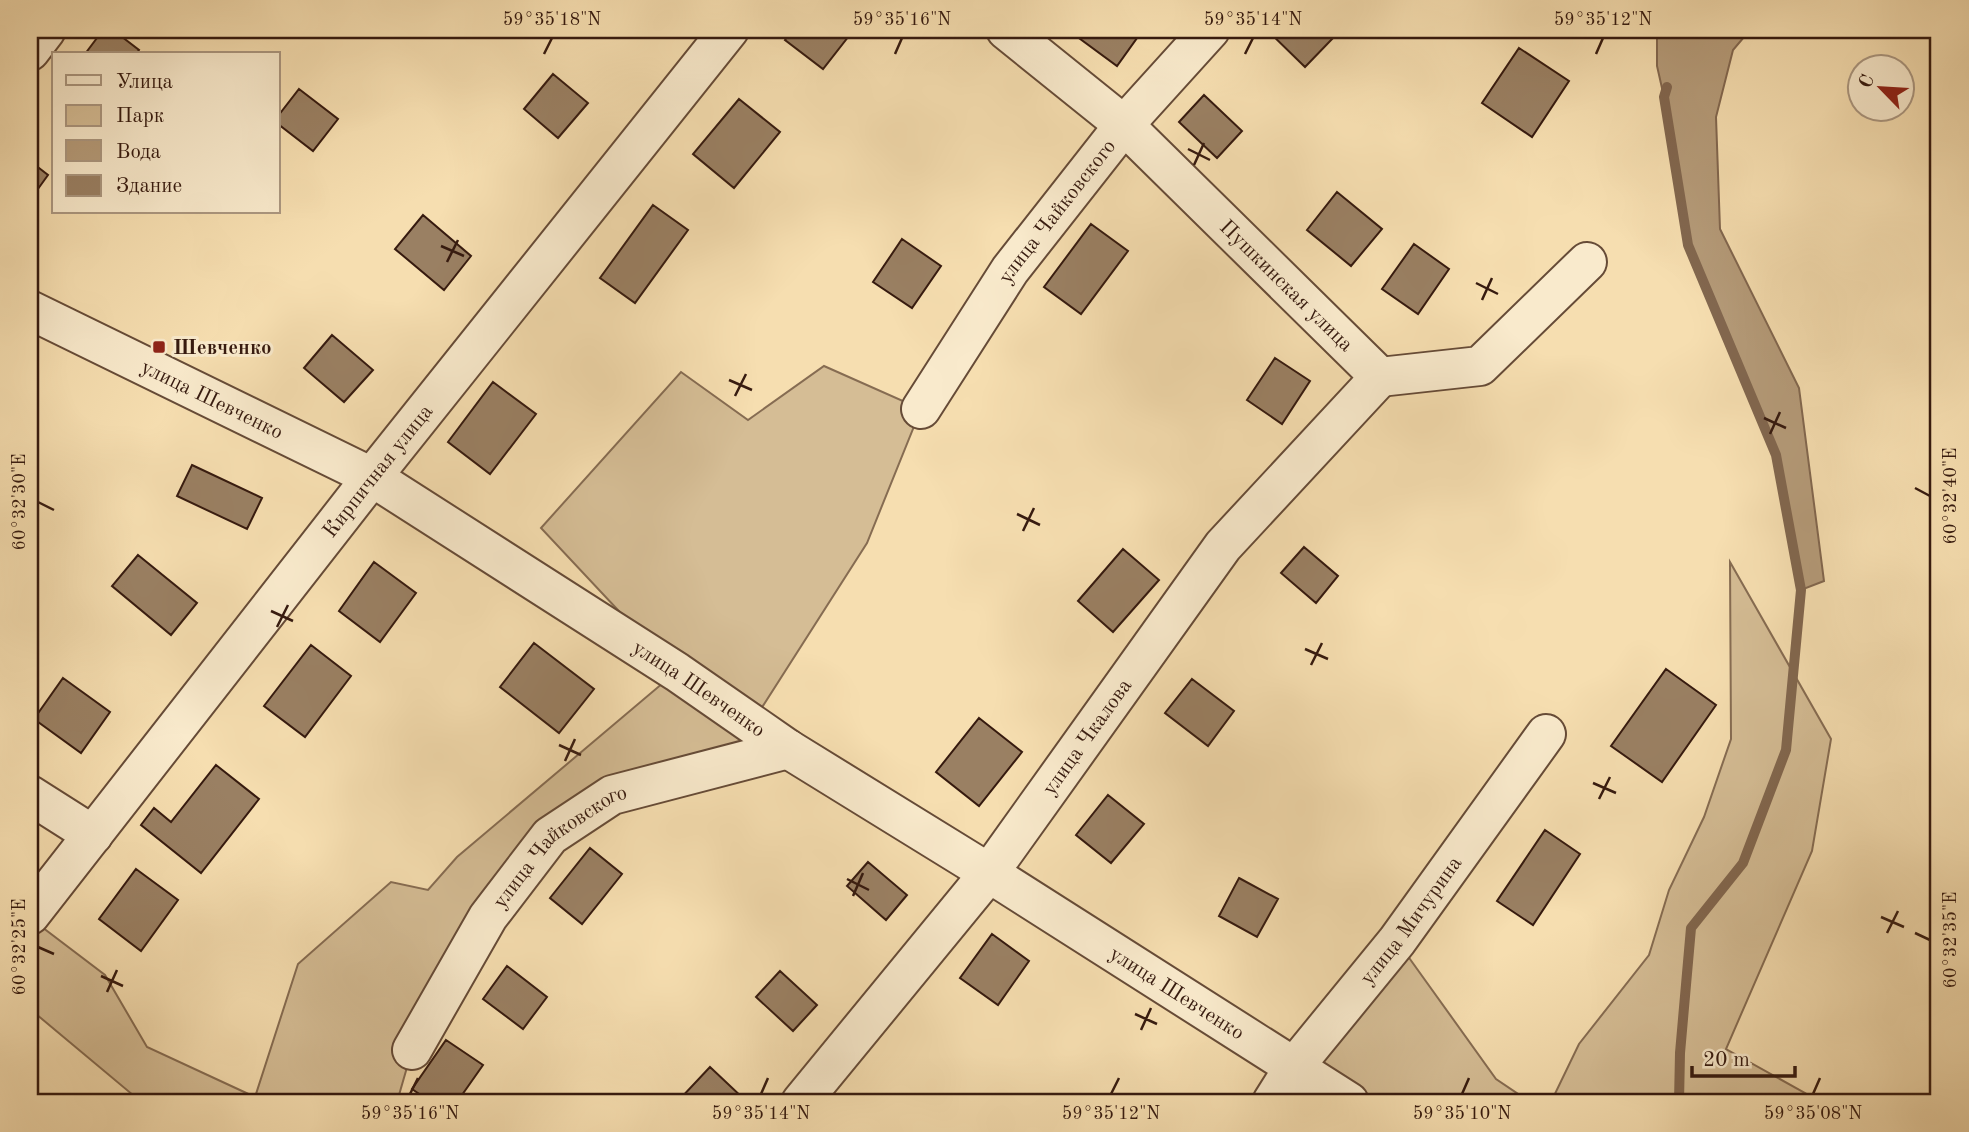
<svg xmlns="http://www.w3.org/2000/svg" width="1969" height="1132" viewBox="0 0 1969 1132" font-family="'Old Standard TT',serif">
  <rect width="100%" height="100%" fill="#f6deb0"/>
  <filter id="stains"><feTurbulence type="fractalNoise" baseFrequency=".00286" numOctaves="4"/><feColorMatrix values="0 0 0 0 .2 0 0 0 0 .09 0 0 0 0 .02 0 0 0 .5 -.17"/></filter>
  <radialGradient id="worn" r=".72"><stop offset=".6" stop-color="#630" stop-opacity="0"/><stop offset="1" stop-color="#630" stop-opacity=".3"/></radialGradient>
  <path fill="#d5bd95" stroke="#866c52" stroke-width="2" d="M824 366 921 409 867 543 752 723 788 749 550 836 412 1050 397 1102H127L133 1095 30 1009V918L105 975 147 1047 255 1097 298 964 391 882 428 890 457 857 676 672 541 528 681 372 748 420Z
    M1730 562 1831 739 1812 851 1726 1049 1821 1102H1551L1579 1044 1649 955 1669 890 1704 817 1731 739Z
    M1397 941 1496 1079 1530 1102H1349L1294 1067Z"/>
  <path fill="#b59b79" stroke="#82674f" stroke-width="2" d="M1657 30H1750L1733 50 1716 117 1720 229 1799 388 1824 581 1801 590 1776 455 1688 245 1664 97 1657 66Z"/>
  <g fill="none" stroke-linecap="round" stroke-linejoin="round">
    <path stroke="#82674f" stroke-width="10" d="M1667 87 1664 97 1688 245 1776 455 1801 590 1786 750 1743 863 1691 928 1680 1053 1679 1102"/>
  </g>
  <path fill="#9a8063" stroke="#361a0f" stroke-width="2" d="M103 30H113L139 50 136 54H85Z
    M793 30H849L852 32 823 69 785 40Z
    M1068 30H1141L1142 31 1117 66Z
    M1267 30H1324L1333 38 1305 67Z
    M1519 48 1569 81 1532 137 1482 103Z
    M553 74 588 103 558 138 524 109Z
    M299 89 338 119 313 151 278 124V116Z
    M1204 95 1242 131 1217 158 1179 122Z
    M739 99 780 132 734 188 693 154Z
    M30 161 48 175 30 200Z
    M1337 192 1382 229 1351 266 1307 230Z
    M653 205 688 230 635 303 600 278Z
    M423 215 471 256 444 290 395 249Z
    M1091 224 1128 251 1081 314 1044 287Z
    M902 239 941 266 912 308 873 282Z
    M1414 244 1449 269 1418 314 1382 289Z
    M332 335 373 370 344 402 304 368Z
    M1275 358 1310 381 1282 424 1247 400Z
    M493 382 536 414 490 474 448 442Z
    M192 465 262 498 247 529 177 496Z
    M1304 547 1338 576 1316 603 1281 573Z
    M1123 549 1159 580 1113 632 1078 601Z
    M138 555 197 603 171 635 112 586Z
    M374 562 416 593 380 642 339 611Z
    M534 643 594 689 559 733 500 687Z
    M311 645 351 676 305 737 264 706Z
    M1666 669 1716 705 1662 782 1611 746Z
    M63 678 110 712 81 753 34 719Z
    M1192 679 1234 711 1208 746 1165 713Z
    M979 718 1022 752 979 806 936 772Z
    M216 765 259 799 201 873 141 825 154 808 171 822Z
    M1108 795 1144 824 1111 863 1076 835Z
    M1545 830 1580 854 1533 925 1497 901Z
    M590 848 622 874 582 924 550 898Z
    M868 862 907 895 886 920 847 886Z
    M136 869 178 900 141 951 99 919Z
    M1239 878 1278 899 1257 937 1219 916Z
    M992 934 1029 961 998 1005 960 978Z
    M507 966 547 997 523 1029 483 999Z
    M780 971 817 1005 793 1031 756 997Z
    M446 1040 483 1065 457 1102H431L412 1089Z
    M710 1067 745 1100 743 1102 678 1101Z"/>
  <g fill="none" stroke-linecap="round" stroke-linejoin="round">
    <g stroke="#664b37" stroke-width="42">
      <g id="minor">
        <path id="s1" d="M1006 30 1124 125 1380 377 1480 366 1587 262"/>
        <path d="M30 51 46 30"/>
        <path id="s2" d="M30 310 372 477 677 672 788 749 989 873 1349 1102"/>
        <path id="s3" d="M921 409 1010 270 1124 125 1210 30"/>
        <path d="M30 795 93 835"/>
        <path id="s4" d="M30 915 372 477 729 30"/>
        <path id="s5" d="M412 1050 488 917 550 836 612 795 788 749"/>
        <path id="s6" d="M801 1102 989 873 1223 546 1380 377"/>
        <path id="s7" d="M1272 1102 1294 1067 1397 941 1546 734"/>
      </g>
    </g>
    <use href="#minor" stroke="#f9eacc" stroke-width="38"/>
  </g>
  <path fill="none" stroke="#361a0f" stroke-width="2.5" d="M544 54 552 38M895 54 902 38M1245 54 1253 38M1596 54 1603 38M1188 149 1210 160M1194 165 1204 143M441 246 464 256M447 262 458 240M1476 283 1498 294M1482 300 1492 278M729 380 752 390M735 396 746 374M1764 418 1786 428M1770 434 1780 412M1915 488 1930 496M38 502 54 510M1017 514 1040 525M1023 531 1034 508M271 611 293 621M277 627 288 605M1305 649 1328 659M1311 665 1322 643M559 745 581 755M565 761 575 739M1593 783 1616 793M1599 799 1610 777M847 879 869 890M853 896 863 873M1881 917 1904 927M1887 933 1898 911M1915 933 1930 940M38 947 54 954M101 976 123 986M107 992 117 970M1135 1014 1157 1024M1141 1030 1151 1008M410 1094 418 1078M761 1094 768 1078M1111 1094 1119 1078M1462 1094 1469 1078M1813 1094 1820 1078"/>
  <rect fill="#8f2418" stroke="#f9eacc" stroke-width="2.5" x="152" y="340" width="14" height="14" rx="3.5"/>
  <g text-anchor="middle" stroke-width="6" stroke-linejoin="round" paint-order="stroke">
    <g font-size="21" fill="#361a0f" stroke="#f9eacc">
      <text dy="7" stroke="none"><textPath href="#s3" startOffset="240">улица Чайковского</textPath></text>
      <text dy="7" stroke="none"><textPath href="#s1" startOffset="380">Пушкинская улица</textPath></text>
      <text dy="7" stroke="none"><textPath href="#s2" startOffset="203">улица Шевченко</textPath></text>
      <text dy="7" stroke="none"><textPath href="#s4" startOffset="564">Кирпичная улица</textPath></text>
      <text dy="7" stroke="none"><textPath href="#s2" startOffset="770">улица Шевченко</textPath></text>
      <text dy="7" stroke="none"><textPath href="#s6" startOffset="464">улица Чкалова</textPath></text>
      <text dy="7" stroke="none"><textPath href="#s5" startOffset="256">улица Чайковского</textPath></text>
      <text dy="7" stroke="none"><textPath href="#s7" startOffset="229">улица Мичурина</textPath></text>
      <text dy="7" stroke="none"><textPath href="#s2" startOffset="1337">улица Шевченко</textPath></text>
    </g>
    <g font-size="21" font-weight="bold" fill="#361a0f" stroke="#f9eacc" text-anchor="start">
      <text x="173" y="354">Шевченко</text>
    </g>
  </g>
  <rect width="1969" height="1132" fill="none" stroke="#f6deb0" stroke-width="77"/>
  <rect x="52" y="52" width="228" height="161" fill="#f9eacc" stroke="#ab9780" stroke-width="2"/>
  <rect x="66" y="75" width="35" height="10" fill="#f9eacc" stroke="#ab9780" stroke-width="2"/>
  <text x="116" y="88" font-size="21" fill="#361a0f">Улица</text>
  <rect x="66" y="105" width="35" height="21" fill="#d5bd95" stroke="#ab9780" stroke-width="2"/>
  <text x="116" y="122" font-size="21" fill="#361a0f">Парк</text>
  <rect x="66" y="140" width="35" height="21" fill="#b59b79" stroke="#ab9780" stroke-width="2"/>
  <text x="116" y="158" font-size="21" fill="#361a0f">Вода</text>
  <rect x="66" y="175" width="35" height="21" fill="#9a8063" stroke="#ab9780" stroke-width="2"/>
  <text x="116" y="192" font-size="21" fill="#361a0f">Здание</text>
  <g transform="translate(1881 88) rotate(295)"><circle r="33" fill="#f9eacc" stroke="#ab9780" stroke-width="2"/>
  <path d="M0-5L12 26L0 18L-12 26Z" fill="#8f2418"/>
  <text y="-10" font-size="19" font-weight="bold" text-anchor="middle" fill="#361a0f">С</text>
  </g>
  <path d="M1692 1066v10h103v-10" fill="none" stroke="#361a0f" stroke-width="3.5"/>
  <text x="1703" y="1066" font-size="21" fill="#361a0f" stroke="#f9eacc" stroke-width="5" paint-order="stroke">20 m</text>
  <rect x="38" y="38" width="1892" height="1056" fill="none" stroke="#361a0f" stroke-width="2.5"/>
  <g font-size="18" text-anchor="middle" fill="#361a0f">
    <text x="552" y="25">59°35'18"N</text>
    <text x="902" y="25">59°35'16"N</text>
    <text x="1253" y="25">59°35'14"N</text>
    <text x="1603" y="25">59°35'12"N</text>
    <text transform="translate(1950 496) rotate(-90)" y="6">60°32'40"E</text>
    <text transform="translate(19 502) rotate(-90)" y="6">60°32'30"E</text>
    <text transform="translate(1950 940) rotate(-90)" y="6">60°32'35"E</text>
    <text transform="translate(19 947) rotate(-90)" y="6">60°32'25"E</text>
    <text x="410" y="1119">59°35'16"N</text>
    <text x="761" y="1119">59°35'14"N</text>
    <text x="1111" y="1119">59°35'12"N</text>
    <text x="1462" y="1119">59°35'10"N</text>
    <text x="1813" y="1119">59°35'08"N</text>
  </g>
  <rect width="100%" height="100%" filter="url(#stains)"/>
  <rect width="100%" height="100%" fill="url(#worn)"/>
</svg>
